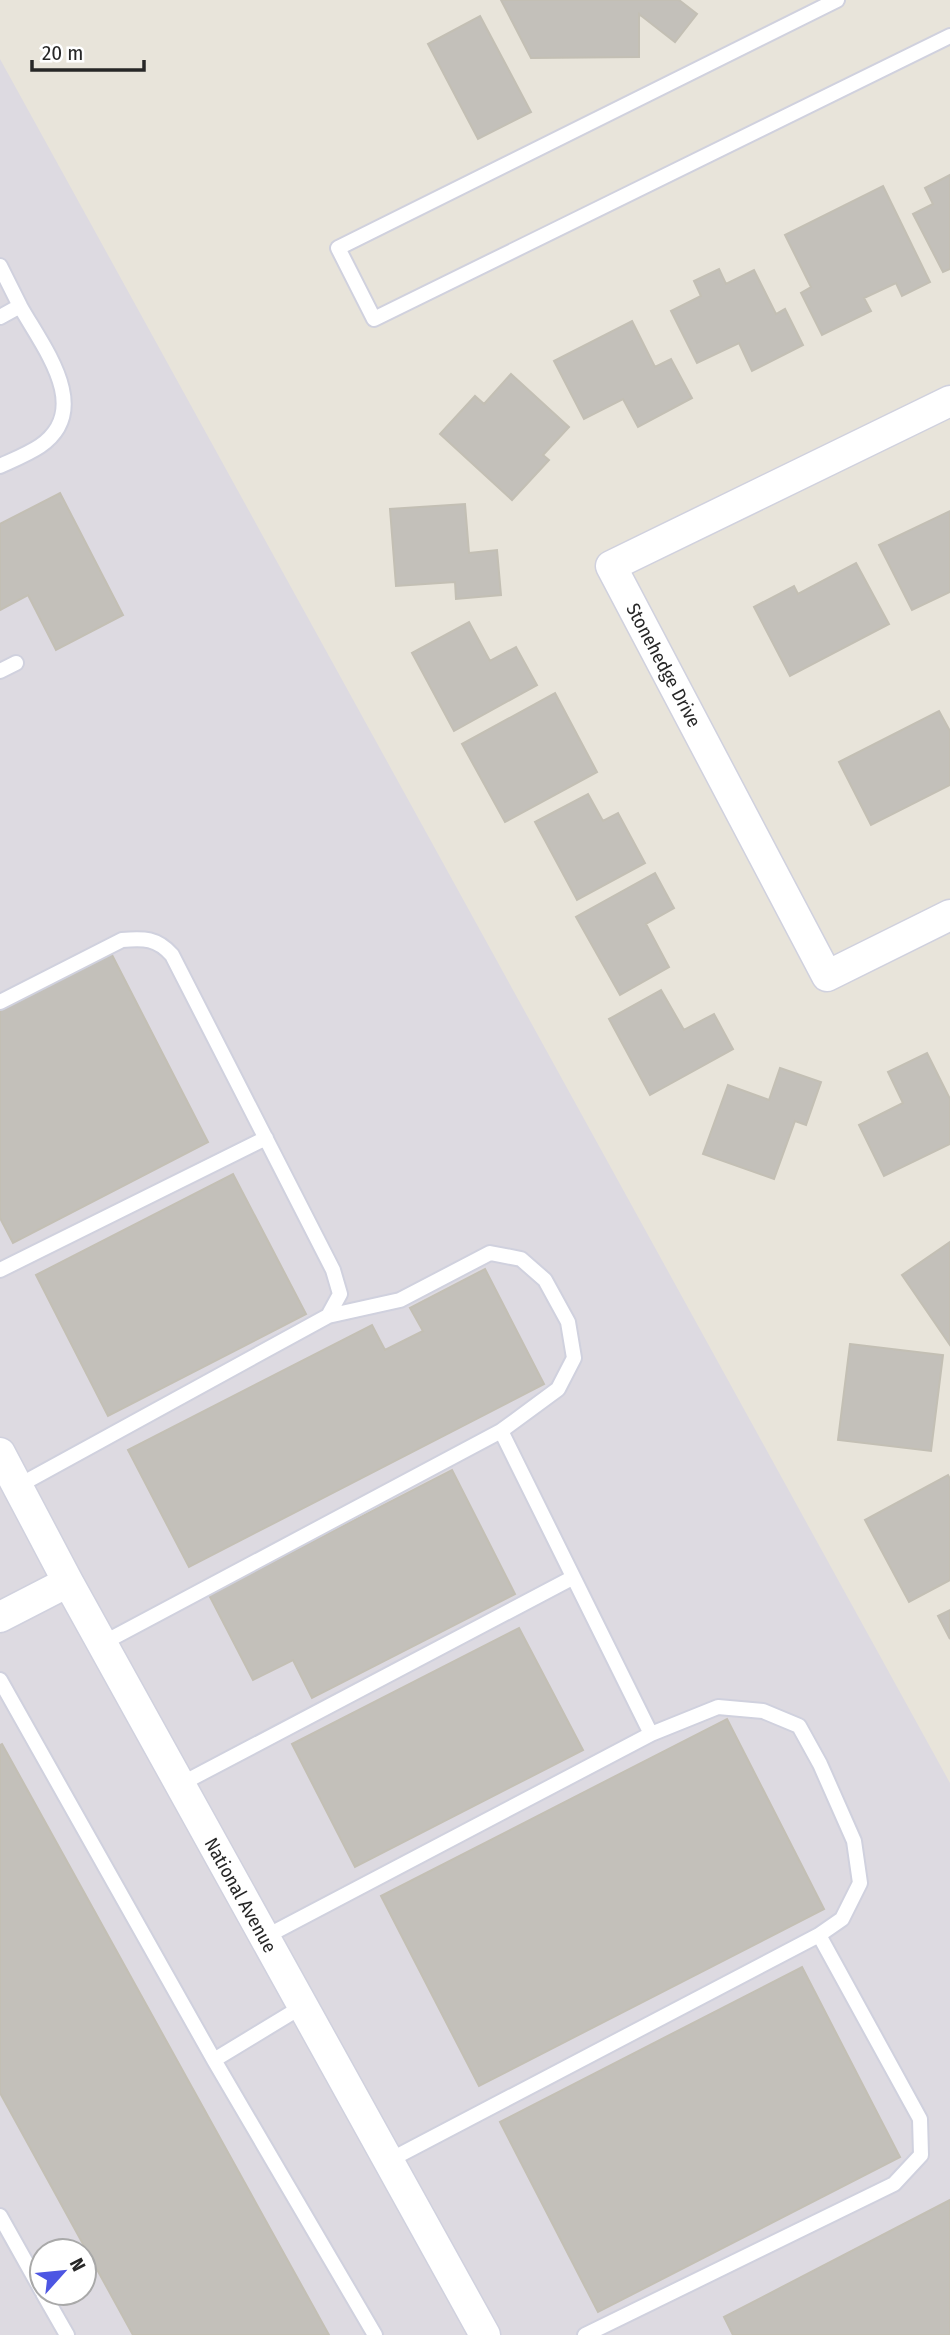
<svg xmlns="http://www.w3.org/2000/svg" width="950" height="2335" viewBox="0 0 950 2335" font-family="'Fira Sans Condensed',sans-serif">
  <rect width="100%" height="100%" fill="#e8e4da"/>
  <path fill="#dddae1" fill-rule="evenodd" d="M0 59 950 1783V2335H0ZM42 2251H84V2293H42Z"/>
  <path fill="#c3c0ba" stroke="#c3bfb4" stroke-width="2" d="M501 0H679L697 14 675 42 639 14V57L531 58Z
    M480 16 531 112 478 139 428 44Z
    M950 175V269L943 272 913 214 933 204 925 188Z
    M883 186 930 282 902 296 896 283 864 298 871 311 822 335 801 293 811 287 785 235Z
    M719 269 726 284 754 270 776 314 785 309 803 345 752 371 739 343 697 363 671 311 701 296 694 281Z
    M632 321 655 367 671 359 692 398 638 427 623 399 584 419 554 361Z
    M511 374 569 427 543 455 549 460 512 500 440 434 475 396 484 404Z
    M60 493 123 615 56 650 28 595 0 610V524Z
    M465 504 469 553 497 550 501 595 456 599 455 582 396 586 390 509Z
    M950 511V592L912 610 879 545Z
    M856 563 889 624 790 676 754 607 794 586 798 594Z
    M469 622 490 661 516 647 537 685 454 731 412 653Z
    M555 693 597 772 505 822 462 744Z
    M939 711 950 731V785L871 825 839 762Z
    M588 794 603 821 618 813 645 863 577 900 535 822Z
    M655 873 674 908 646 924 669 967 620 995 576 917Z
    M111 953 208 1142 13 1243 0 1218V1009Z
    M661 990 684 1030 714 1014 733 1049 650 1095 609 1019Z
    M927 1053 950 1099V1144L884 1176 859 1125 903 1103 888 1072Z
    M780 1068 821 1082 806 1125 795 1121 774 1179 703 1154 728 1085 769 1100Z
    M233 1174 306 1314 108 1416 36 1275Z
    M950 1242V1345L902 1275Z
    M485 1269 544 1384 189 1567 128 1450 372 1325 385 1350 423 1331 410 1308Z
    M850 1344 943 1355 931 1451 838 1440Z
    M452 1470 515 1594 312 1698 293 1660 253 1680 209 1595Z
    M948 1475 950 1479V1580L909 1602 865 1520Z
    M950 1610V1639L938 1616Z
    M519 1628 583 1750 355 1867 292 1744Z
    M727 1719 824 1909 479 2086 381 1896Z
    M2 1744 329 2335H133L0 2093V1745Z
    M802 1967 900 2157 598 2312 500 2122Z
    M950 2200V2335H733L724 2317Z"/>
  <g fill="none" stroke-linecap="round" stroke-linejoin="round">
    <g stroke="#d0d1de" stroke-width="18">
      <path id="service" d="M837 0 338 248 374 319 950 36
        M0 266 20 306 0 317
        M0 466C13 460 28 454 40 446 94 409 42 346 20 306
        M0 671 16 663
        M0 1002 122 940C144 938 157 938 172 955L333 1270 340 1294 328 1316 18 1486
        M0 1270 266 1138
        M328 1316 400 1300 490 1253 521 1259 545 1280 568 1322 574 1358 558 1389 501 1431 651 1734 718 1707 763 1711 799 1726 820 1764 854 1841 860 1883 842 1919 819 1935 920 2119 921 2155 894 2184 585 2335
        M103 1643 501 1431
        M0 1680 214 2060 375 2335
        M181 1784 572 1578
        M265 1937 651 1734
        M214 2060 303 2006
        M388 2161 819 1935
        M0 2216 42 2291
        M43 2293 67 2335"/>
    </g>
    <g stroke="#d0d1de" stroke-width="33">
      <path id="minor" d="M950 401 611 566 827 976 950 915
        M0 1453 68 1582 485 2335
        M0 1617 68 1582"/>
    </g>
    <use href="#service" stroke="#fff" stroke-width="14"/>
    <use href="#minor" stroke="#fff" stroke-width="30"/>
  </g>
  <g text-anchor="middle" stroke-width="5" stroke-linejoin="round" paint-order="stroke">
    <g font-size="19" fill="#272727" stroke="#fff">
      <text transform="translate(664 665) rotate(62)" y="7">Stonehedge Drive</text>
      <text transform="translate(241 1895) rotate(61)" y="7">National Avenue</text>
    </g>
  </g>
  <g transform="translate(63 2272) rotate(63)"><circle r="33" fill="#ffffff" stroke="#a9a9a9" stroke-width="2"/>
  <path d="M0-5L12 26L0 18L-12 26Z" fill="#4d56e3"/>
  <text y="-10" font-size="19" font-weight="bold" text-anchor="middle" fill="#272727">N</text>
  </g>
  <path d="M32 60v10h112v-10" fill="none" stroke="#272727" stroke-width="3.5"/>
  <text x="42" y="60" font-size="21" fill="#272727" stroke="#ffffff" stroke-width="5" paint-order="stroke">20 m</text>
</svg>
